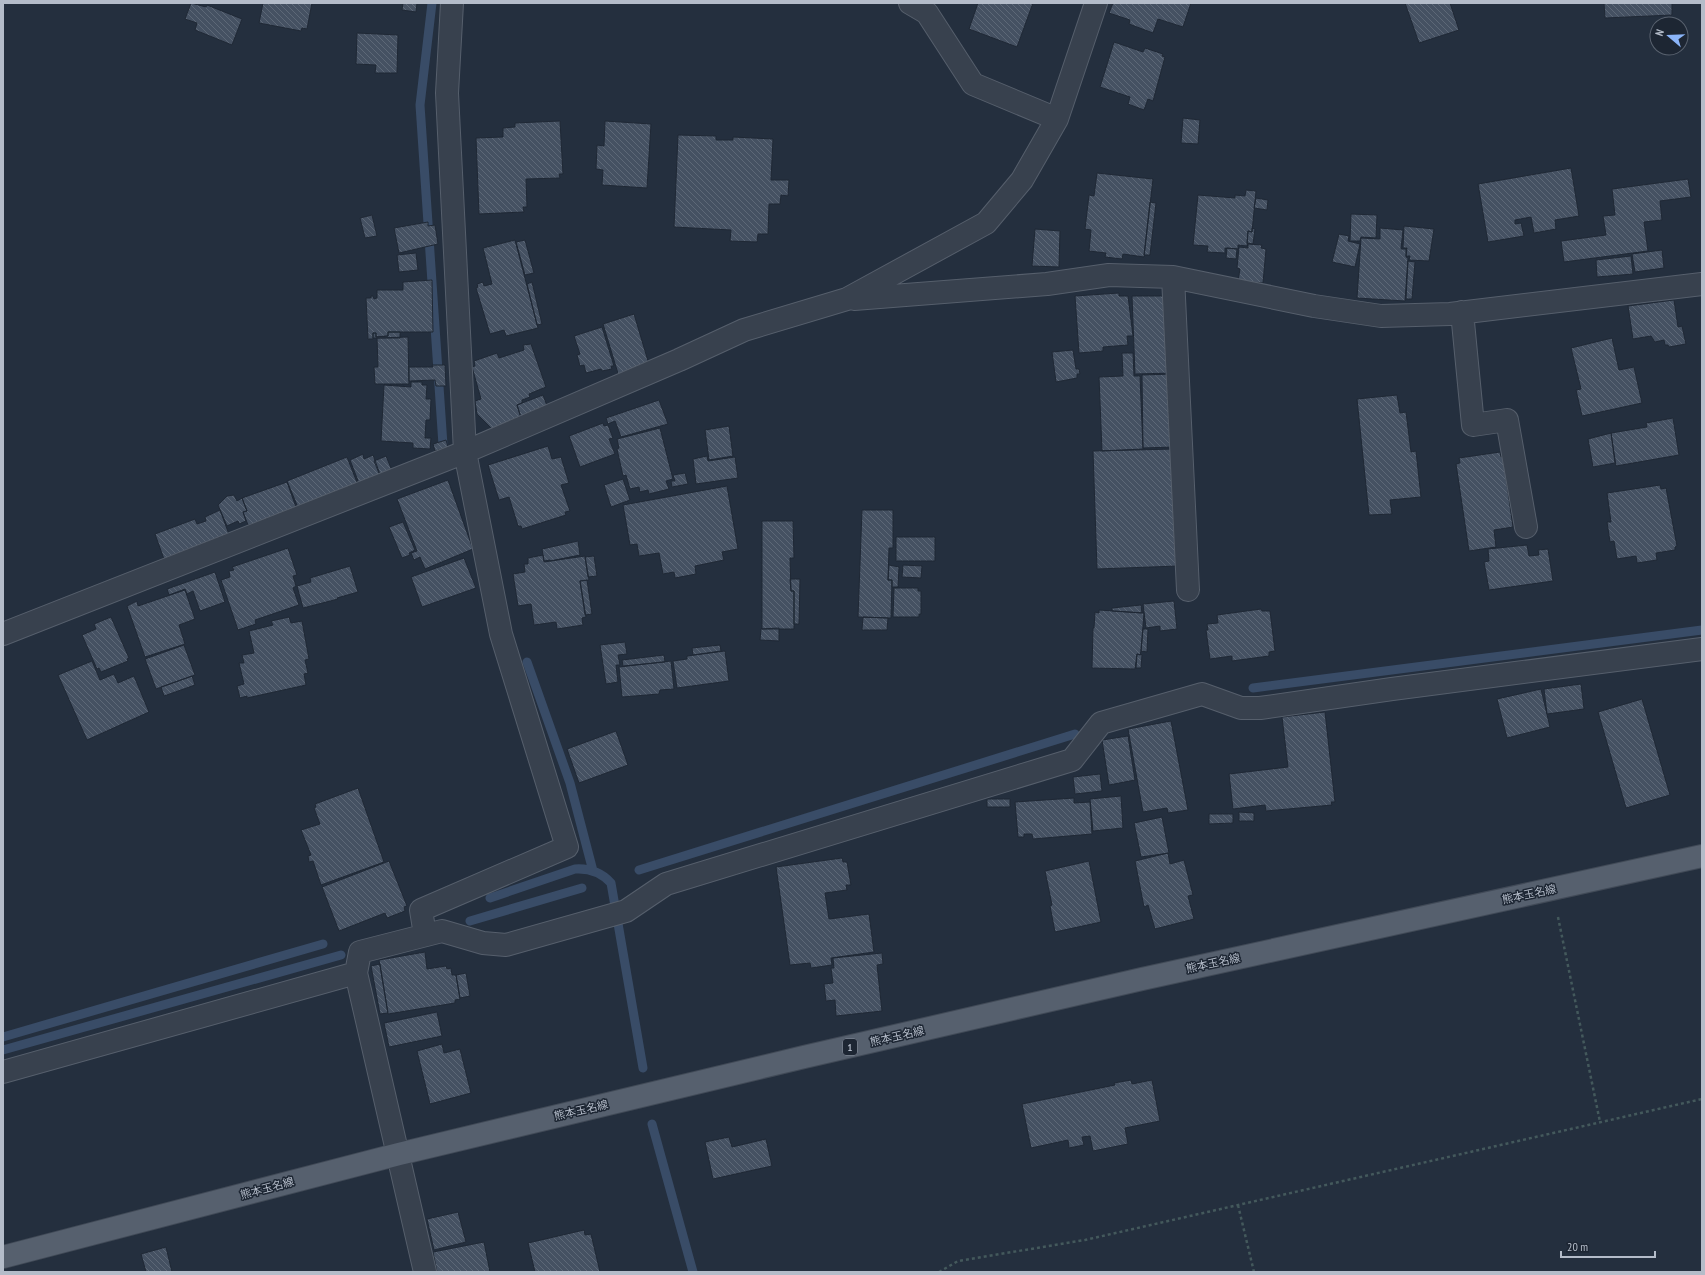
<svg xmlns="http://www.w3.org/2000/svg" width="1705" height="1275" viewBox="0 0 1705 1275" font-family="'PT Sans Narrow','Noto Sans JP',sans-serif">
  <defs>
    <pattern id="building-back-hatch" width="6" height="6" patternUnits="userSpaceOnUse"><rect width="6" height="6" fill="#455162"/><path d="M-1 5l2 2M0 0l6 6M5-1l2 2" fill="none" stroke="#5d6877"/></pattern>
  </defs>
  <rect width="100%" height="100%" fill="#242f3e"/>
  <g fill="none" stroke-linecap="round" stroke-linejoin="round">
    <path stroke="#394c67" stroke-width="9" d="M432 3 420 105 443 445
      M527 662 570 783 593 871
      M1253 688 1702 630
      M639 870 1075 734
      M490 898 575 869C590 868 601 872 611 883L643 1068
      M470 921 582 888
      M3 1037 323 944
      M3 1050 341 955
      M652 1124 693 1272"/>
  </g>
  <path fill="url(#building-back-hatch)" stroke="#1f2835" d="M191 3 206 7 207 5 242 19 232 45 195 30 197 23 185 19Z
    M263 3H312L307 29 302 28 301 31 259 23Z
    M403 3H417L416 12 402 10Z
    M978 3H1033L1017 47 969 29Z
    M1113 3H1191L1183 27 1158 19 1153 33 1129 24 1130 20 1109 13Z
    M1405 3H1450L1459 30 1419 43Z
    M1604 3H1672V15L1605 18Z
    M357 33 398 35 397 73H375L376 65 356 64Z
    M1114 42 1143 52 1145 48 1163 54 1162 56 1165 57 1153 101 1148 99 1144 110 1128 104 1130 97 1100 87Z
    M1183 118 1200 120 1198 144 1181 143Z
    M560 121 563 174H559L560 178 526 179 527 207H523L524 212 479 214 476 138 503 137V128L515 127V123Z
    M605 121 651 124 647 188 602 185 603 170 596 169 597 145 604 146Z
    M678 135 716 136V140H733V137L773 139 771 180H789L788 196 781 195 780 204H769L768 234H758L757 242 730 241 731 230 674 227Z
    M1571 168 1579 216 1555 220 1556 229 1534 233 1531 217 1515 220V224L1521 223 1524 236 1488 242 1478 184Z
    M1097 173 1153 179 1144 257 1123 254 1122 259 1105 257 1106 253 1089 251 1091 230 1085 229 1089 195 1094 196Z
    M1688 179 1691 197 1660 201 1662 220 1644 222 1648 251 1564 262 1561 241 1606 235 1603 216 1615 215 1612 189Z
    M1246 190 1256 191 1252 232 1248 231 1247 246 1238 245V249L1225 248V253L1207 252 1208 246 1193 245 1198 195 1235 198V195L1245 196Z
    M1256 198 1268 200 1267 210 1254 208Z
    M1150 202 1156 203 1150 255H1144Z
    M1351 214 1377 215 1376 238 1361 237 1360 241H1350Z
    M372 215 377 236 365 238 360 218Z
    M428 222V226L435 225 438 244 399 253 394 228Z
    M1404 226 1434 229 1429 261 1409 260 1410 256H1406L1407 248H1403Z
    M1252 228 1255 229 1253 244 1247 243 1248 231 1252 232Z
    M1380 228 1403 230 1401 249H1406V257L1408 258 1405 301 1357 298 1361 238 1380 239Z
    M1035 229 1060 231 1059 267 1032 266Z
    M1339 234 1349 236 1348 241 1360 244 1355 267 1332 262Z
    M515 240 538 328 506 336 504 330 490 334 476 288 478 287 477 284 483 282 484 286 492 284 483 248Z
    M525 240 534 273 525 275 516 242Z
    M1248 244 1262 245 1261 248 1266 249 1263 283 1238 281 1240 269 1237 268 1239 247 1248 248Z
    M1227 248 1237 249 1236 259 1226 258Z
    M1662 250 1664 268 1635 272 1632 254Z
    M416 253 418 270 399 272 397 255Z
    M1631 256 1633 274 1597 277 1596 260Z
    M1408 261 1415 262 1412 299H1406Z
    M432 280 433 332H388V336L376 337V333H373V339H368L366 298H371V296H373L374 299 377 298V290H403V282Z
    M532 282 542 324 537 325 527 284Z
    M1119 293V296H1128L1133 336H1127L1128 345 1103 347V351L1079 353 1075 296Z
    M1132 296H1164L1174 373 1135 374Z
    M1674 300 1678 327 1682 326 1686 344 1669 347 1668 345H1665L1664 340 1655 342 1651 336 1633 339 1628 306Z
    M634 314 651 371 620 380 603 324Z
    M602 327 614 366H611L612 369 602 371 601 369 586 373 584 365 580 366 577 355 580 354 574 336Z
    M388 332H400V338H373V333H376V337L388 336Z
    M408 337 409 384H375L374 367H378L377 338Z
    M1612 338 1619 370 1634 367 1642 403 1582 416 1576 390 1581 389 1571 348Z
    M531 344 546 387 529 394 530 397 522 400V403L517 405 522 421 492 429 477 414 475 401 481 399 472 367 475 366 474 361 497 353 499 358 524 350 523 345Z
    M1073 350 1076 369H1079L1080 374H1077V378L1056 382 1052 352Z
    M1122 353H1133L1134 376H1140L1143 449 1102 451 1099 377 1123 376Z
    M432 365H445L446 386H436L435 380 409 381V367H433Z
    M1173 374 1174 447 1143 448 1142 375Z
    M411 382H422V385H427L426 399H431L430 420H426L425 438H431L430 449 413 448V443L381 441 384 385 411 387Z
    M543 395 549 411 522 421 517 405Z
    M1397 395 1400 413 1406 412 1411 452 1416 451 1421 497 1390 500 1392 514 1369 515 1357 399Z
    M659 400 668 424 621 437 615 421 608 424 606 418Z
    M1673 418 1679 455 1616 466 1611 433 1647 427 1646 423Z
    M603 423 604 426 608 425 613 438 609 439 615 454 580 467 569 436Z
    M729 426 733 456 709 460 705 430Z
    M660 428 673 479 666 481 669 489 649 494 648 490 640 492 639 487 630 489 626 475 623 476 617 449 619 448 617 439Z
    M1611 433 1615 463 1593 467 1588 439Z
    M446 440 448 447 435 451 433 444Z
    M548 446 552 459 561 457 569 483 561 485 570 511 565 512 566 515 522 529 521 526H518L509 497 499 500 488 465Z
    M1174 449 1178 566 1097 569 1093 451Z
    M1500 452 1501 457H1503L1513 527 1494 530 1496 547 1469 551 1456 464 1460 463 1459 458Z
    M363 454 364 459 373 455 381 477 360 486 350 460Z
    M386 456 393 473 381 478 374 461Z
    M707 456 708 461 735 457 738 478 696 484 693 459Z
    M347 457 358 485 299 510 287 481Z
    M685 473 688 484 672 487 671 481H675L673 475Z
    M623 479 630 500 611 507 604 485Z
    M448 480 473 549 425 569 420 557 414 560 411 553 417 551 397 499Z
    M287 482 297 510 254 527 252 524 248 525 243 512 247 511 242 498Z
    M1660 485 1661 489 1666 488 1677 546 1675 547V550L1656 553 1657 560 1637 563 1636 556 1617 559 1614 541 1610 542 1607 522H1611L1607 493Z
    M727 486 738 549 722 552 724 560 695 566 696 574 675 578 674 572 663 574 659 553 639 556 637 544 630 545 623 505Z
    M234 495 237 501 242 498 247 511 243 512 246 521 239 524 238 521 227 526 218 505 227 496Z
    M220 510 230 537 165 562 155 534 195 519 197 524 206 521 205 517Z
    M862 510H893V548H889L888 580H892L891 618 858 617Z
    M762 521H793L794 558H790L791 591H794V629H762Z
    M403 522 415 550 409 553 410 555 402 558 389 527Z
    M896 537H935V561H896Z
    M578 541 580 555 550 561V560L544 561 542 549Z
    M1527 545 1529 556 1539 555 1538 550 1548 549 1553 581 1489 590 1484 562 1489 561 1488 549Z
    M288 548 297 575 293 576 296 586 293 588 299 605 255 620 256 624 238 630 221 580 230 577 229 571 234 570 232 567Z
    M543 555 544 562 585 556 589 580 580 581 586 617 582 618 583 625 557 629 556 622 534 625 531 604 518 606 513 574 525 572 524 564H528V558Z
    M594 556 597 576 588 577 585 557Z
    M464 558 476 588 422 607 411 577Z
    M889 565 899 567 898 587H892V580H888Z
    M903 565 922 566 921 578 902 577Z
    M350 566 358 592 337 598 338 599 303 608 297 586 311 582 310 578Z
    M215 572 225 602 200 611 193 591 187 594 185 589 169 595 167 589Z
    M790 579H800L799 624H794V591H791Z
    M587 580 592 614 585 615 580 581Z
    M894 588H918V591H921V614H919V617H893Z
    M185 590 195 619 179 625 185 644 145 657 127 606 137 601 138 606Z
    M1174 601 1177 629 1160 631V626L1146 628 1143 604Z
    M1141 605 1142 613 1112 611V608Z
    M1261 609 1262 611H1270L1275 651 1269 652V656L1232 661V656L1210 659 1206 630H1208L1207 624 1218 623 1217 615Z
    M1099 610 1144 613 1141 651 1140 655 1137 654 1135 669 1092 668 1093 628H1094L1095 612 1099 613Z
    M111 617 129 658 127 659 128 661 101 672 99 668 97 669 82 635 96 629 94 624Z
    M289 617 291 623 302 621 309 659 305 660 308 673 304 674 306 685 247 698V696L240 698 237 686 244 684 239 663H244L242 655 254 653 249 631 273 625 271 621Z
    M863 617 888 618 887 630H862Z
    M779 628V641L760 640 761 629Z
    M1143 629H1148L1147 652 1141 651Z
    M625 642 627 654 618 655 620 665H616L618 682 606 684 600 645Z
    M184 645 195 675 156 689 145 659Z
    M720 645 721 651 693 655 692 648Z
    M725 651 729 681 677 688 673 661 687 659V656Z
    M1137 654 1142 655 1141 668H1136Z
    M664 655 665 662 623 666 622 660Z
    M92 661 100 680 114 674 118 683 134 676 149 712 87 740 58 675Z
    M671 661 674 689 660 690 659 694 622 697 619 667Z
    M192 676 195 685 164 696 161 687Z
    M1581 684 1584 709 1547 714 1544 689Z
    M1541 689 1550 727 1507 738 1497 699Z
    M1642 699 1670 795 1626 808 1598 712Z
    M1325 712 1335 802H1331L1332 805 1266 811 1265 805 1233 809 1229 774 1288 767 1282 717Z
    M1171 721 1188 810 1168 813 1167 808 1143 812 1128 729Z
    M616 731 628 765 579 783 567 749Z
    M1128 736 1135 780 1109 785 1102 740Z
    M1100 774 1102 791 1075 794 1073 777Z
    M358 788 384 862 321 885 313 861 309 862 308 856 311 855 301 830 320 824 314 808 316 807 315 804Z
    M1121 796 1123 828 1093 831 1090 799Z
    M1074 798V803L1090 802 1092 834 1033 839 1032 834H1024V837H1018L1015 802Z
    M987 799H1010V807H987Z
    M1239 812 1254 813V821H1239Z
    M1209 814H1233V823L1209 824Z
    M1162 817 1169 853 1141 857 1134 823Z
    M1168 853 1170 864 1184 860 1193 895 1188 896 1194 919 1155 929 1148 905 1144 907 1135 861Z
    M842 858 843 862H847L851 885H846L847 890 825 893 829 919 869 914 874 952 831 958 832 965 811 968 810 963 790 965 776 867Z
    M389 861 407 906 404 907 405 911 387 918 385 913 339 931 322 887Z
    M1089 861 1101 922 1055 932 1050 906 1052 905 1045 871Z
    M425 952 427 969 446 966 447 969 451 968 452 975H456L460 999 455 1000V1003L388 1014 379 960Z
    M882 953 883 964 877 965 882 1011 836 1016 835 1000 826 1001 824 984 833 983 831 968H834L833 958Z
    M380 964 388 1013 380 1014 371 966Z
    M466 973 470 996 460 998 456 975Z
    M437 1012 442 1036 389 1047 384 1023Z
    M442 1044 444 1053 460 1049 471 1093 430 1104 417 1051Z
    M1131 1080 1132 1084 1152 1080 1160 1121 1125 1128 1128 1144 1093 1151 1090 1136 1082 1137 1084 1145 1069 1148 1068 1140 1031 1148 1022 1104 1115 1085 1114 1083Z
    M729 1137 732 1147 766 1139 772 1166 713 1179 705 1142Z
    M458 1212 466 1242 434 1250 427 1219Z
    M584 1230 585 1235 591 1234 600 1272H535L528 1243Z
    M484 1242 490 1272H437L433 1252Z
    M166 1247 172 1272H146L141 1254Z"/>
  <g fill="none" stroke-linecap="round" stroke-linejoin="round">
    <g stroke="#565f6c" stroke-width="24">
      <path id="street" d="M910 3 927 13 973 84 1057 119
        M1173 277 1188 590
        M854 299 1047 284 1109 275 1173 277 1314 306 1381 316 1450 314 1702 284
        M1462 312 1473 425 1507 420 1526 527
        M3 634 465 452 679 360 744 330 847 299 986 223 1022 180 1057 119 1096 3
        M425 935 421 910 567 847 501 634 465 452 447 93 452 3
        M3 1072 356 973
        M425 1272 356 973 360 952 442 931 483 943 506 945 626 911 666 884 1072 760 1101 723 1202 694 1241 708H1260L1392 689 1702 649"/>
    </g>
    <g stroke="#414a57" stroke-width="24">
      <path id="primary" d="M3 1257 399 1154 804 1057 1142 979 1702 856"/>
    </g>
    <path stroke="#44595c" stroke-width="2.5" stroke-dasharray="3 3" stroke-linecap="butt" d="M1558 917 1600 1122
      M1238 1205 1254 1272
      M939 1272 958 1261 1085 1240 1702 1099"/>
    <use href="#street" stroke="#38414e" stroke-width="22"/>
    <use href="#primary" stroke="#56606e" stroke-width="22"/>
  </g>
  <g text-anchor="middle" stroke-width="3" stroke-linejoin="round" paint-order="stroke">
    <rect fill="#1d2633" stroke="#878f9c" stroke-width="1" x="843" y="1039" width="14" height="16" rx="3"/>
    <g font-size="10" font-weight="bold" fill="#b4bcc9">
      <text x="850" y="1051">1</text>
    </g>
    <g font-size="11" fill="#b4bcc9" stroke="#1d2633">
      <text transform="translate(1529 894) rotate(-12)" y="4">熊本玉名線</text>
      <text transform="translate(1213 963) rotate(-12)" y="4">熊本玉名線</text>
      <text transform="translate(897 1036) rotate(-13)" y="4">熊本玉名線</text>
      <text transform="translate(581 1110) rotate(-13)" y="4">熊本玉名線</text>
      <text transform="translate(267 1188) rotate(-15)" y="4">熊本玉名線</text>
    </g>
  </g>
  <rect width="1705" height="1275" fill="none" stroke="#b4bcc9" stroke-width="8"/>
  <g transform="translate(1669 36) rotate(289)"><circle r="19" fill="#1d2633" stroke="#59626f"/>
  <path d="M0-3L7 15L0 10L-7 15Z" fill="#8ab4f8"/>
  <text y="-6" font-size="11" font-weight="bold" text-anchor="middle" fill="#b4bcc9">N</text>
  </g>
  <path d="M1561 1251v6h94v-6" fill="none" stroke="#b4bcc9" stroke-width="2"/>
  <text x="1567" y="1251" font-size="12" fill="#b4bcc9" stroke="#1d2633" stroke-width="3" paint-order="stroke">20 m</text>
</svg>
